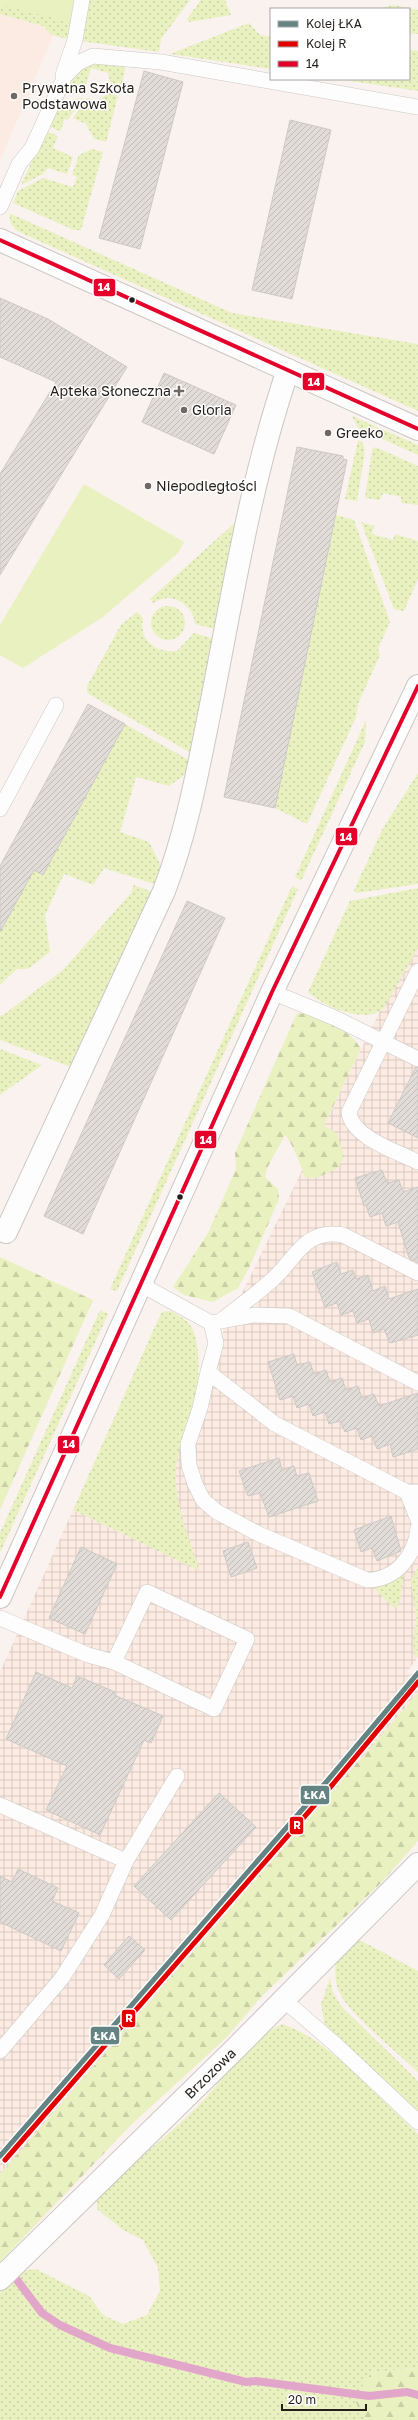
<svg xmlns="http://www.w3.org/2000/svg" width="418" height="2420" viewBox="0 0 418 2420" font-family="'Golos Text',sans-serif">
  <defs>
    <pattern id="industrial-grid" width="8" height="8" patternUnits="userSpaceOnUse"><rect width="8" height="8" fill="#fcebe2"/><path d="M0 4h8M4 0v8" fill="none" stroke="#d8c9c1"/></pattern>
    <pattern id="grass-dots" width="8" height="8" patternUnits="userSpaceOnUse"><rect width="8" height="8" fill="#eaf1c1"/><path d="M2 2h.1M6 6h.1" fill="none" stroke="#c9cea5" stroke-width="1.8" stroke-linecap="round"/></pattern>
    <pattern id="forest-firs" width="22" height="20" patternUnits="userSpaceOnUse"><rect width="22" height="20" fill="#eaf1c1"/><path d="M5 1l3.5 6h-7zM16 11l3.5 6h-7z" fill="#c9cea5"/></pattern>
    <pattern id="building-hatch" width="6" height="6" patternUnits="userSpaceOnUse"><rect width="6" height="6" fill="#e1dcd7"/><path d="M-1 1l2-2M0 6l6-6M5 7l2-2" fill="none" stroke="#c1bcb8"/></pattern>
  </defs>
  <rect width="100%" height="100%" fill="#f9f2ef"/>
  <path fill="#fcebe2" d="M0 14 43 26 53 35 0 161Z"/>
  <path fill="url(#industrial-grid)" d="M418 933V1657L407 1672 418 1677V1693L0 2174V1672L73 1510 124 1535Z"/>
  <path fill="url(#grass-dots)" d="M0 0H75L67 39 52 35 43 26 0 14Z
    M89 0H190L161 39 159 52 80 41Z
    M201 0H225L231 15 189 22 187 19Z
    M394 5 418 10V34L409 33V9H375Z
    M249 23 260 35 271 37V69L170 54Z
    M409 50 418 51V91L337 79H409Z
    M89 62 126 65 121 88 111 85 108 73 91 68 84 92 62 95 68 83Z
    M109 93 118 96 106 142 94 139 86 124 73 118 87 98 97 101Z
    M82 98 68 120 65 119 60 131 48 126 59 102Z
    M46 131 58 136 53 148 73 157 67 174 48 168 43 174 21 185Z
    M92 149 103 152 81 230H74L13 203 18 191 43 178 73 187 77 177 72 175 79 155Z
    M9 213 232 313 418 344V411L17 231 11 224Z
    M352 416 418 445V455L358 428Z
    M358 440 363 443 365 451 357 501 345 499Z
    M375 447 418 466V505L401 503V497L383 493 380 500 365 498 372 450Z
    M336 515 354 520 390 622 378 649 380 655 358 704 356 717 307 824 275 808Z
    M239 519 215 629 195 624C193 603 171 591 153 603L150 599Z
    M361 522 374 526 372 534 393 540 395 534 418 541V579L404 611 394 609Z
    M151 623a17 17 0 1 1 34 0a17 17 0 1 1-34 0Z
    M137 612 143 618C138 640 156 653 177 651L194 633 215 639 196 756 87 693V686L121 625Z
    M366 720 365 742 301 881 295 877Z
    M125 724 194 763 183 776 169 786 136 777 120 832 149 842 164 872 161 886 104 868 93 885 64 874 45 915 50 952 28 969H17L0 985V932L34 870 43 875Z
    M418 773V884L356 893 354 890 383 828Z
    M134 885 155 893 71 1067 0 1040V1015L2 1016 63 970 131 893Z
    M292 886 298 889 117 1291 110 1289Z
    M418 888V948L384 1008C366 1025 324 1007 308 992L350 901Z
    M0 1049 42 1065 0 1095Z
    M100 1310 108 1314 0 1553V1533Z
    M171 1311C178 1315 185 1319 190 1325 202 1340 199 1385 195 1403 193 1411 188 1418 186 1426 181 1440 176 1459 176 1474 175 1505 190 1542 200 1571L73 1510 156 1324 162 1312Z
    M418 1567V1656L415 1659 413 1642 416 1618 411 1580Z
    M404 1570 400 1601 395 1609 375 1589Z
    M356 1938 418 1971V2072C398 2053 352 2016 340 1994 336 1985 334 1974 336 1964 338 1953 349 1945 356 1938Z
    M330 1978 333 1993 342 2007 418 2081V2114L325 2027 321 2004Z
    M282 2024C329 2039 382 2100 418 2134V2368L371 2373 354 2400 367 2420H0V2292L22 2271 36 2269 89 2296 103 2315 123 2324 147 2315 160 2291 158 2268 143 2240 123 2230 97 2209V2198C128 2164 166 2139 198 2106 225 2078 247 2041 282 2024Z"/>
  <path fill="url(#forest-firs)" d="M297 1013C320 1015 350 1029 361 1049L324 1125 337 1134 344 1156 338 1168 317 1178H306C299 1164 295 1147 285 1135 278 1150 268 1161 265 1177L278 1189 279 1199 249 1268 238 1288 213 1302 184 1295 173 1287 208 1233 236 1169 235 1153Z
    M0 1257 93 1300 0 1510Z
    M418 1693V1841L381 1883 261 1997 227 2037 131 2125 0 2262V2174Z
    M418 2368V2420H367L354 2400 371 2373Z"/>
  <path fill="#eaf1c1" d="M0 0H75L70 22 0 5Z
    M84 484 184 542 178 553 103 617 23 668 0 655V625Z"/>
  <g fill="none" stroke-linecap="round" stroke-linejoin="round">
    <path stroke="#e3a6cb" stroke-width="8" d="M17 2280 42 2313 60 2325 110 2348 246 2382 256 2381 369 2396 407 2392 418 2395"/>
  </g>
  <path fill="url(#building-hatch)" stroke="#cec9c5" d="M144 71 183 82 140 249 99 238Z
    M290 120 331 130 292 299 252 290Z
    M0 298 48 319 127 367 0 575V474L56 382 0 357Z
    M164 373 236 405 214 454 142 422Z
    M297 447 343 456V459L347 460 275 808 224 797Z
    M88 704 125 724 43 875 34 870 0 932V866Z
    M187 901 225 918 83 1234 44 1216Z
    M416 1067 418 1068V1138L388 1123Z
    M382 1170 387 1183 399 1180 403 1192 418 1187V1263L409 1258 398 1222 386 1226 382 1213 370 1217 366 1205 364 1206 355 1178Z
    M337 1262 341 1274 353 1270 356 1279 368 1275 373 1291 385 1286 389 1299 418 1289V1335L390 1343 384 1329 373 1333 369 1319 357 1323 353 1311 341 1315 337 1303 325 1307 312 1272Z
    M294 1354 297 1365 310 1362 314 1374 326 1370 330 1382 342 1378 346 1390 358 1386 362 1398 374 1394 379 1406 418 1393V1449L393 1457 390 1444 377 1449 372 1436 361 1440 357 1428 345 1432 340 1421 329 1424 325 1412 313 1416 309 1404 297 1408 293 1396 280 1400 268 1362Z
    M279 1458 282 1470 294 1466 297 1476 309 1473 318 1501 269 1517 260 1493 248 1496 239 1471Z
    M391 1516 401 1551 377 1561 372 1548 361 1552 354 1530Z
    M248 1542 257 1568 231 1577 223 1551Z
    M81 1547 117 1564 85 1634 49 1618Z
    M36 1672 72 1688 77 1676 115 1692 114 1695 163 1716 151 1743 144 1740 100 1835 46 1810 67 1766 6 1739Z
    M219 1793 256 1827 171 1920 134 1886Z
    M18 1869 58 1888 52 1901 79 1913 61 1951 0 1922V1876L12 1882Z
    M129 1936 145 1950 119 1979 104 1965Z"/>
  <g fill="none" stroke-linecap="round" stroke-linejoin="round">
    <g stroke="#cdc7c3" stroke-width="16">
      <path id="lane" d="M63 75 75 40 82 0
        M0 207 19 164 32 148 65 76 78 63 93 56 161 62 418 107
        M0 809 56 705
        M418 971 349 1112C351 1137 398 1152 418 1162
        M272 992 335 1018 418 1059
        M140 1284 211 1323 254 1315 289 1316 418 1383
        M223 1319C240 1306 256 1294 272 1280 296 1259 304 1228 343 1235L418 1273
        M211 1323 216 1343 208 1372 275 1424 407 1492H418
        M208 1372 200 1408 188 1444 189 1465 195 1484 203 1500 217 1512 259 1534 367 1580C396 1580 415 1556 418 1528
        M407 1492 418 1520
        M0 1618 88 1655 114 1662 214 1709 247 1639 147 1592 114 1662
        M0 1805 126 1861 102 1915 62 1978 0 2051
        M126 1861 177 1776
        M284 2000 335 2044 418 2122"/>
    </g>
    <g stroke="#cdc7c3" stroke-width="24">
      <g id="street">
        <path d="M0 240 418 429"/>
        <path d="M0 1229 6 1232 164 891C186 834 197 775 209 715 232 600 250 481 288 370"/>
        <path id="s1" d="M0 2279 236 2048 418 1864"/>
      </g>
    </g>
    <g stroke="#cdc7c3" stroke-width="24">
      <path id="secondary" d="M0 1597 272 992 418 686"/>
    </g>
    <use href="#lane" stroke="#fefdfd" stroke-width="15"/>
    <use href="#street" stroke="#fefdfd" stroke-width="22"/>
    <use href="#secondary" stroke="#fefdfd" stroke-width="22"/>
    <g stroke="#fff" stroke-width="7">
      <path id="bus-1" d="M0 240 418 429
        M0 1597 272 992 418 686"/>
    </g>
    <use href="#bus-1" stroke="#e4002b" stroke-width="4"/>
    <g stroke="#fff" stroke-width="8">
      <path id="rail-1" d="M0 2156 328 1780 418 1673"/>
    </g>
    <g stroke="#fff" stroke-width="8">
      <path id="rail-2" d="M5 2160 333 1784 418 1682"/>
    </g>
    <use href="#rail-1" stroke="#648483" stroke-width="5"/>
    <use href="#rail-2" stroke="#e50000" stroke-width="5"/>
  </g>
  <g fill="#6f6865" stroke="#fff" stroke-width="1.5">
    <circle cx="14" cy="96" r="4"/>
    <path d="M177 385h4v4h4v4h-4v4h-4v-4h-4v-4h4z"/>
    <circle cx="184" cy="410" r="4"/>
    <circle cx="328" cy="433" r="4"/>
    <circle cx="148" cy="486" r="4"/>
  </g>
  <g fill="#241e1a" stroke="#fff" stroke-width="1.5">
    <circle cx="132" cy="300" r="3.5"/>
    <circle cx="180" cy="1197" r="3.5"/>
  </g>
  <g text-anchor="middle" stroke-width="3" stroke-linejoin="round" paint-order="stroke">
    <g font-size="14" fill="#241e1a" stroke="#fff" text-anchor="start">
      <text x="22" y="93">Prywatna Szkoła<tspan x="22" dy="16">Podstawowa</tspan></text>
      <text x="171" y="396" text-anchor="end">Apteka Słoneczna</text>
      <text x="192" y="415">Gloria</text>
      <text x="336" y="438">Greeko</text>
      <text x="156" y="491">Niepodległości</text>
    </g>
    <g font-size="14" fill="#241e1a" stroke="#fff">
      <text dy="5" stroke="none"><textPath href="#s1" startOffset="294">Brzozowa</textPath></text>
    </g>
  </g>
  <g stroke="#fff" stroke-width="1.5">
    <rect x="93" y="278" width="23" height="19" rx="4" fill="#e4002b"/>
    <rect x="302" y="372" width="23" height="19" rx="4" fill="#e4002b"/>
    <rect x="335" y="827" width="23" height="19" rx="4" fill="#e4002b"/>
    <rect x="194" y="1130" width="23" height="19" rx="4" fill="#e4002b"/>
    <rect x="57" y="1435" width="23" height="19" rx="4" fill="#e4002b"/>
    <rect x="300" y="1785" width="30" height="20" rx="4" fill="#648483"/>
    <rect x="289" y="1816" width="15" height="19" rx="4" fill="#e50000"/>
    <rect x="121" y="2009" width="15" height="19" rx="4" fill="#e50000"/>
    <rect x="90" y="2026" width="30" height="19" rx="4" fill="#648483"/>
  </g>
  <g font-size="11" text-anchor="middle" font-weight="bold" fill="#fff">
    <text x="104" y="291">14</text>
    <text x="314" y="386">14</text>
    <text x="346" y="841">14</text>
    <text x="206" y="1144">14</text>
    <text x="69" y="1448">14</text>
    <text x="315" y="1799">ŁKA</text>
    <text x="297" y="1829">R</text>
    <text x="129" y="2022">R</text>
    <text x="105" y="2040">ŁKA</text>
  </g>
  <rect x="270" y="8" width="140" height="72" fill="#ffffff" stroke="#a7a5a3"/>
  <rect x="278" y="21" width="20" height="6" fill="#648483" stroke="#a7a5a3"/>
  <text x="306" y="28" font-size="12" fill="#241e1a">Kolej ŁKA</text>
  <rect x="278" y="41" width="20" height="6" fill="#e50000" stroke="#a7a5a3"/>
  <text x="306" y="48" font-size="12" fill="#241e1a">Kolej R</text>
  <rect x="278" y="61" width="20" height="6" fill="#e4002b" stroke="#a7a5a3"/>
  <text x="306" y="68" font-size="12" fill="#241e1a">14</text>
  <path d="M282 2404v6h84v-6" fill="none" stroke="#241e1a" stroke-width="2"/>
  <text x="288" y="2404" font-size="12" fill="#241e1a" stroke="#ffffff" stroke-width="3" paint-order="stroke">20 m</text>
</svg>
